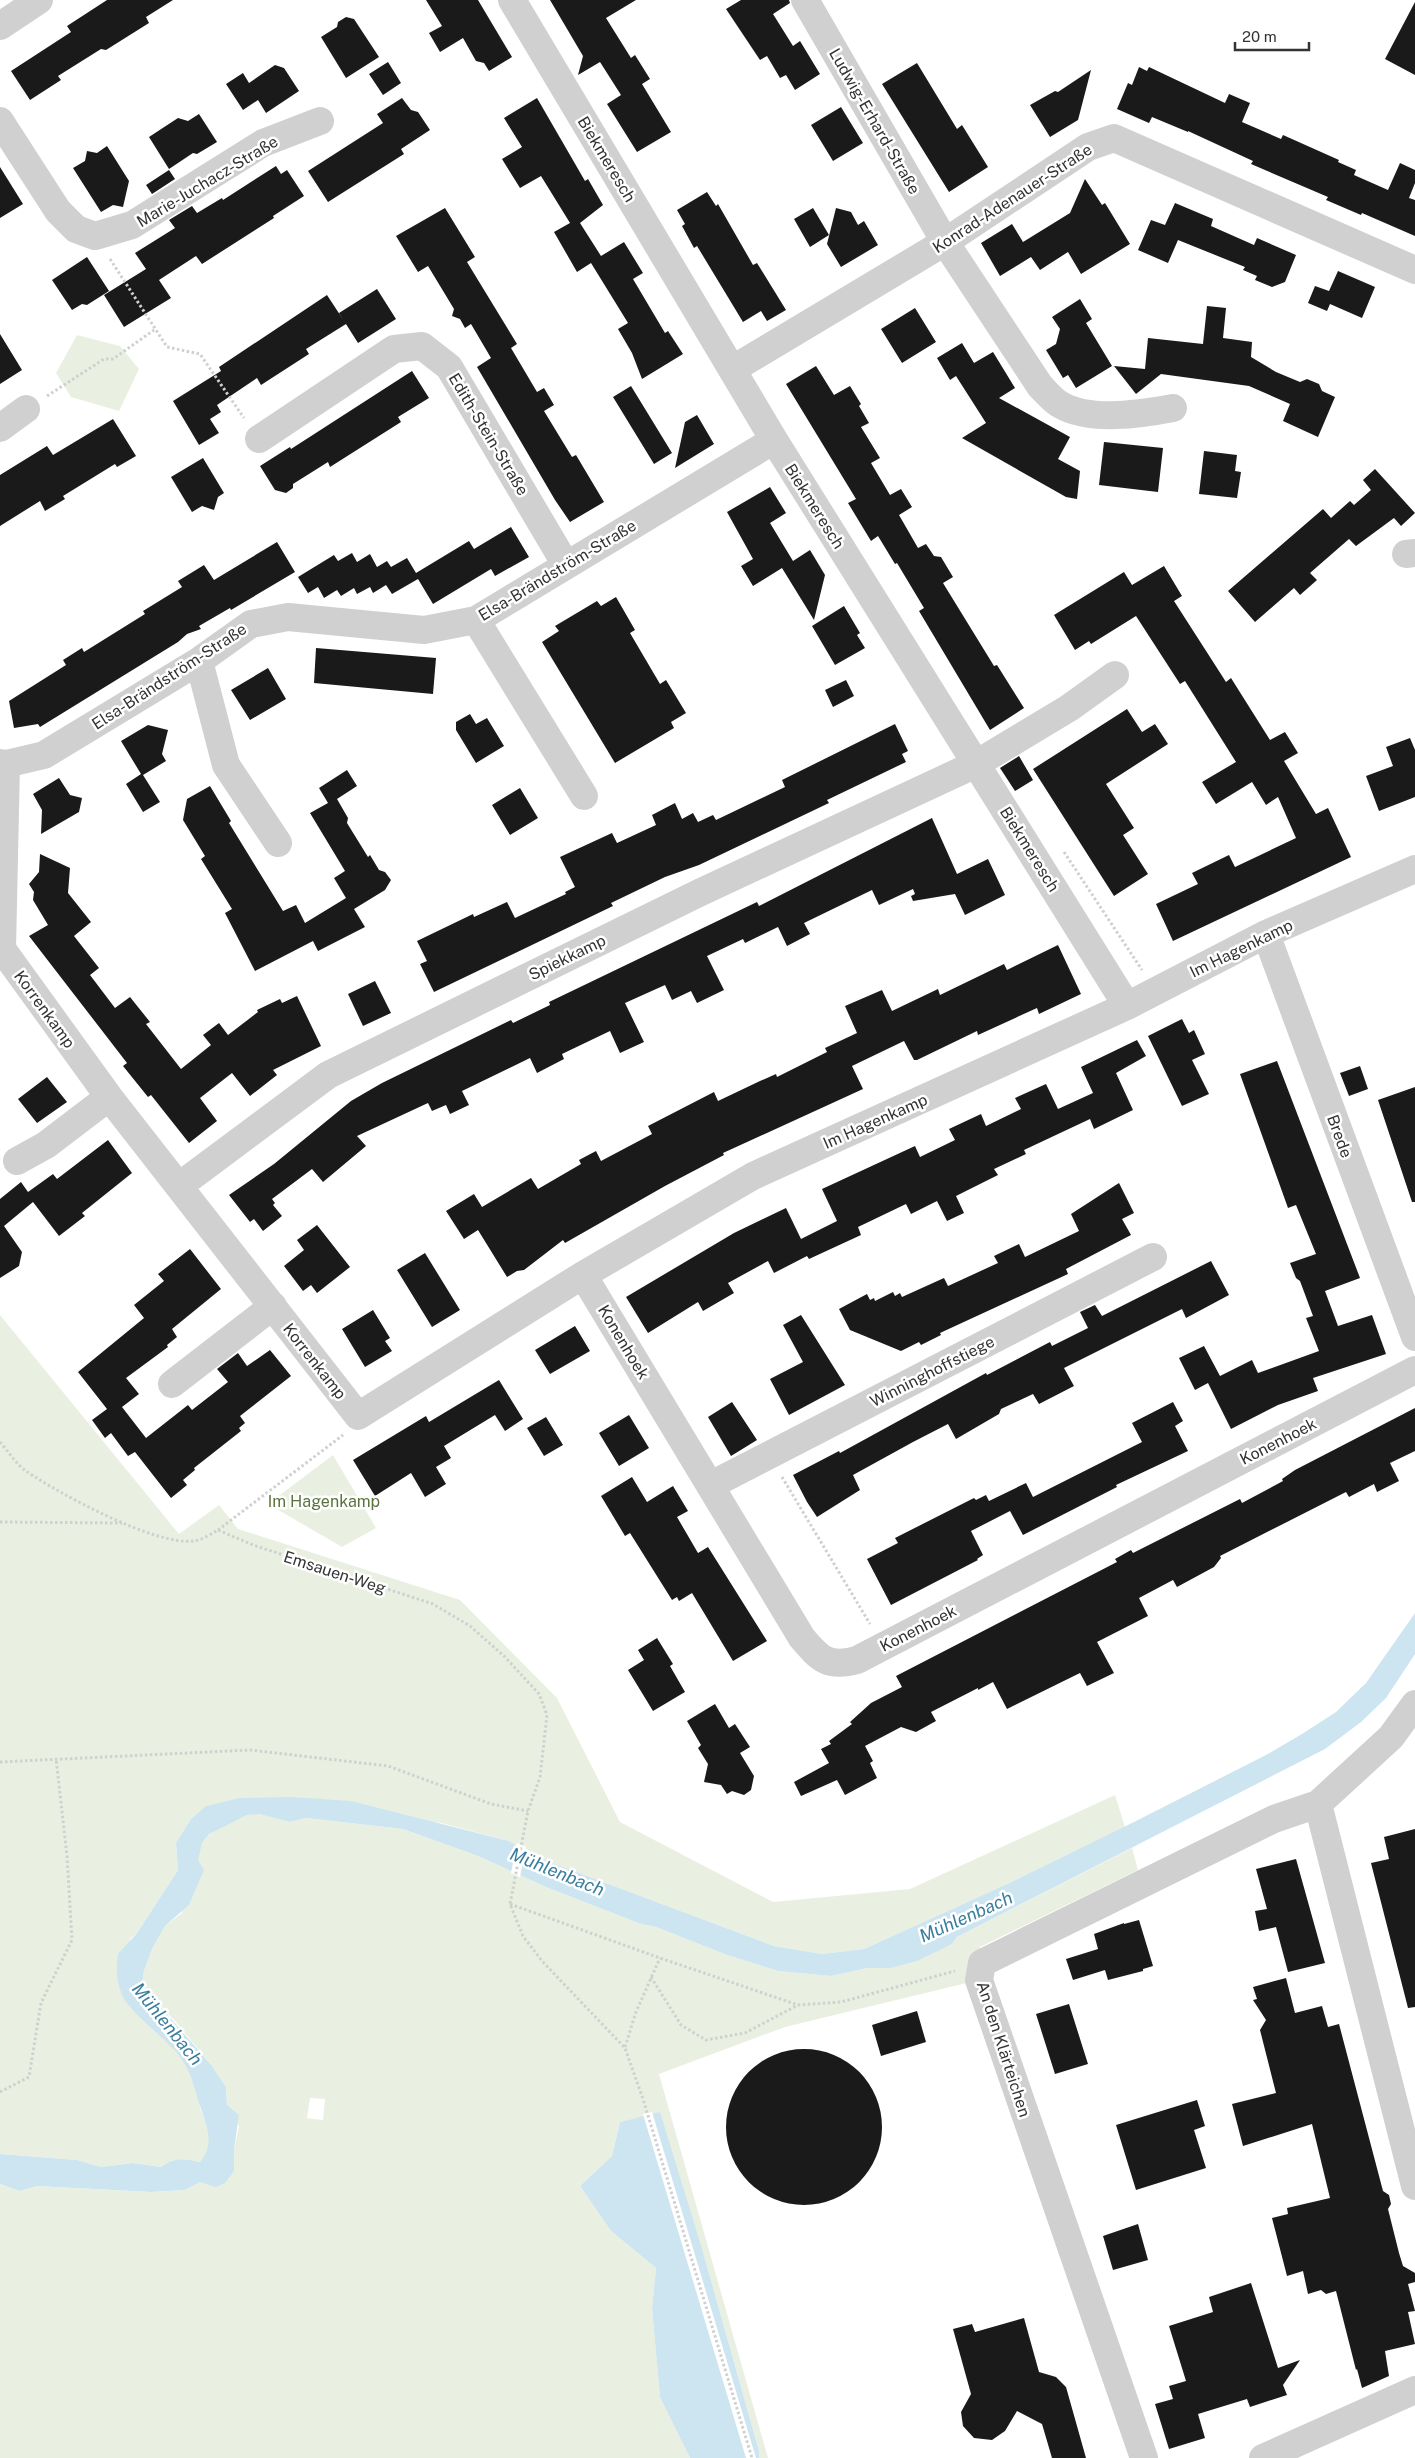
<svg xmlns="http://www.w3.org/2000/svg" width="1415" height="2458" viewBox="0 0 1415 2458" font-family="'Public Sans',sans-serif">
  <rect width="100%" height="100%" fill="#fff"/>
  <path fill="#eaf0e1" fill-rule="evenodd" d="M77 335 120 346 139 369 119 411 71 397 56 373Z
    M0 1315 179 1534 219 1505 238 1529 460 1600 557 1698 620 1822 773 1902 910 1889 1115 1795 1125 1827 1005 1885 864 1949 822 1954 774 1946 547 1861 509 1841 441 1823 239 1798 207 1806 191 1819 176 1844 178 1870 137 1933 130 1939 129 2006C150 2025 185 2053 195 2081 197 2090 198 2099 200 2108 207 2128 217 2143 200 2162 184 2158 174 2157 161 2167L133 2163 101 2167 77 2160 0 2154Z
    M333 1455 376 1528 342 1547 268 1504Z
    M260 1813 290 1822 306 1818 403 1829 478 1856 546 1887 641 1924 656 1927 727 1955 778 1971 831 1976 868 1968H891L952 1944 957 1937 1132 1848 1138 1870 980 1947 982 1963 979 1980 785 2027 659 2074 768 2458H759V2451L703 2252 637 2118 620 2122 612 2156 580 2186 611 2231 656 2268 652 2309 660 2396 690 2458H0V2184L20 2191 37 2186 151 2192 185 2190 200 2182 234 2171V2150L239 2126 227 2105 226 2087 212 2066 175 2021 142 1985 144 1971 152 1949 165 1926 182 1913 201 1844 209 1834 226 1824 247 1815ZM310 2098 325 2099 323 2120 307 2118Z"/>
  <path fill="#cde5f0" d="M1415 1613V1654L1386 1698 1361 1722 1325 1749 957 1937 952 1944 917 1961 891 1968H868L831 1976 778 1971 727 1955 656 1927 641 1924 546 1887 478 1856 403 1829 306 1818 290 1822 260 1814 247 1815 209 1834 202 1843 198 1860 204 1870 189 1905 165 1926 152 1949 144 1971 142 1985 212 2066 226 2087 227 2105 239 2115 234 2150V2171L225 2183 216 2187 200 2182 185 2190 151 2192 37 2186 20 2191 0 2184V2154L77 2160 101 2167 133 2163 161 2167C174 2157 184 2158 200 2162 215 2144 207 2128 201 2109 193 2086 193 2073 177 2053 163 2036 130 2013 122 1995 116 1981 116 1968 118 1954L137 1933 178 1870 176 1843 191 1819 206 1806 239 1798 291 1797 351 1801 509 1841 547 1861 774 1946 822 1954 864 1949 1005 1885 1134 1822 1268 1754 1302 1734 1336 1712 1366 1683Z
    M758 2128a46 46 0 1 1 92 0a46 46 0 1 1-92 0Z
    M660 2112 703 2252 759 2451V2458H690L660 2397 652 2309 656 2268 611 2231 580 2186 612 2156 620 2122Z"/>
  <path fill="#fff" d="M517 1843 526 1847 520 1877 511 1873Z
    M652 2112 756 2458H746L643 2114Z"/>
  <path fill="#1a1a1a" d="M107 0H173L146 17 149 23 106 50 101 49 58 76 61 80 30 100 11 71 71 32 67 26Z
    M426 0H478L512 57 489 71 484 63 476 61 463 38 440 52 429 33 442 26Z
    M550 0H636L606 18 631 58 635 55 650 79 642 84 671 132 637 152 607 104 621 95 600 62 578 75 583 56Z
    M741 0H789L790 3 773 14 793 46 800 41 820 74 795 90 786 75 780 78 767 56 760 60 726 9Z
    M1415 2V75L1385 59Z
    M346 17 354 19 379 57 346 78 321 37 337 27 338 22Z
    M388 62 401 83 383 95 369 74Z
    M917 63 957 129 962 125 988 167 949 192 882 84Z
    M275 65 284 68 299 91 266 113 258 100 243 110 226 84 243 73 249 83Z
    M1139 67 1147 71 1149 67 1225 103 1229 94 1250 103 1242 122 1281 139 1283 135 1339 160 1338 162 1356 170 1354 175 1388 190 1400 163 1415 170V183L1409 198 1415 200V236L1362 213 1361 215 1326 200 1328 197 1251 164 1253 161 1188 131V132L1152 117 1149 123 1117 109 1128 83 1132 85Z
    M1091 70 1078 120 1050 137 1030 105 1055 91 1058 92Z
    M402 98 411 110 418 112 430 130 401 149 404 154 328 202 308 171 383 123 377 114Z
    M537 98 585 181 588 179 603 205 580 223 601 256 624 242 643 273 633 279 665 333 668 331 683 354 642 379 632 353 618 329 628 323 591 263 577 272 554 232 570 223 541 176 520 188 502 159 522 147 504 118Z
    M841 107 863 143 833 161 811 125Z
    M199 114 217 142 197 154 193 153 169 169 149 137 178 118 188 121Z
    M107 146 129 181 123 207 113 205 101 212 73 168 85 161 87 151 97 153Z
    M276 166 281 174 287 170 304 196 273 216 274 218 202 264 196 256 159 280 171 298 124 327 104 295 146 269 135 253 175 228 169 220 192 206 197 213 222 198 223 200Z
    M0 167 23 204 0 218Z
    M169 170 175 179 152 194 146 185Z
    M1085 179 1102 205 1105 203 1130 244 1081 274 1068 252 1040 270 1031 257 1000 276 981 243 1012 224 1023 242 1070 213Z
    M707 192 716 206 718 204 753 265 757 263 786 310 767 321 761 311 743 322 697 246 694 248 682 226 685 224 677 210Z
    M1175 203 1213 219 1211 226 1254 245 1257 238 1296 255 1285 282 1272 287 1255 280 1257 276 1243 270 1245 267 1178 240 1168 263 1138 250 1151 220 1165 225Z
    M445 208 475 257 467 262 517 344 511 348 537 392 544 388 554 405 544 411 572 457 576 455 604 502 570 522 555 500 477 367 491 358 471 324 465 328 460 319 452 316 454 309 428 266 418 272 396 236Z
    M813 208 829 235 810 247 794 219Z
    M836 208 851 212 858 225 864 221 878 245 841 267 827 244Z
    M87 257 109 291 87 305 82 304 72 310 52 280Z
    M1338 271 1375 287 1362 318 1330 304 1327 311 1308 303 1315 286 1329 291Z
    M377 289 396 319 358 343 339 313Z
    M327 295 346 324 306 349 309 354 261 385 257 378 217 405 221 412 210 419 219 433 199 445 173 401 221 371 219 367Z
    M1080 299 1092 319 1086 323 1112 366 1076 388 1068 375 1063 378 1046 350 1056 344 1060 329 1052 317Z
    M1207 306 1226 308 1223 338 1252 342 1251 357 1276 372 1300 382 1307 379 1319 384 1322 391 1335 397 1318 437 1283 421 1290 404 1249 386 1161 374 1136 394 1114 366 1145 369 1148 338 1203 344Z
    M915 308 936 342 902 363 881 329Z
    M0 334 22 370 0 384Z
    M962 343 974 363 993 352 1015 388 999 398 1070 437 1058 459 1080 471 1077 499 1066 497 962 438 986 423 956 376 950 380 937 358Z
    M816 366 834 395 850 386 861 404 859 406 869 423 861 427 880 458 871 463 890 495 901 489 912 507 899 515 918 548 926 544 934 556 941 557 953 577 943 583 994 666 997 665 1024 708 990 730 919 611 924 608 897 563 895 564 878 536 871 541 848 503 856 499 786 384Z
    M412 371 429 398 398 417 401 422 330 467 328 462 293 484V488L286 493 275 490 260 466 290 447 291 449Z
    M631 386 672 453 654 464 613 397Z
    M697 415 714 444 675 468 685 422Z
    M113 419 136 456 117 467 115 464 63 496 65 499 45 511 40 501 0 526V475L47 446 53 455Z
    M1104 442 1163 448 1158 492 1099 485Z
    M1204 451 1237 455 1235 471 1241 472 1237 498 1199 494Z
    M203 458 224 493 218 497 214 510 202 506 192 512 171 477Z
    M1375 469 1415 513 1401 526 1394 518 1356 546 1349 539 1310 573 1317 580 1300 595 1294 588 1255 622 1228 591 1323 509 1331 518 1350 501 1354 505 1371 490 1363 480Z
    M770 487 786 513 770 523 793 561 810 550 825 575 814 620 782 568 753 586 741 566 753 559 727 512Z
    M511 527 529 557 495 576 491 569 433 604 418 579 392 594 386 585 373 593 370 587 357 594 354 588 341 596 337 590 324 598 318 587 308 593 298 577 334 555 338 561 352 553 357 562 370 554 377 567 387 561 391 567 407 558 416 573 469 541 474 549Z
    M277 542 295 572 231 610 230 608 199 626 201 629 187 634 178 642 40 727 38 724 14 728 9 701 66 665 63 660 82 648 84 652 145 614 143 611 182 587 178 581 204 565 214 580Z
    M1164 566 1182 596 1174 601 1226 682 1231 678 1270 740 1285 732 1298 753 1284 761 1316 814 1328 808 1351 857 1173 941 1156 904 1198 884 1192 873 1229 855 1235 867 1296 838 1278 797 1266 805 1252 782 1216 804 1202 782 1236 762 1185 681 1180 684 1136 616 1091 644 1089 641 1075 650 1054 615 1124 572 1132 585Z
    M616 597 635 630 630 633 660 684 666 680 686 713 671 722 674 728 615 763 542 642 559 631 555 626 597 601 601 606Z
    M844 606 860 633 857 635 865 648 835 665 812 626Z
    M316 648 436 658 433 694 314 683Z
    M268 668 286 699 250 720 231 690Z
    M846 680 854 696 833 707 825 690Z
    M1127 709 1142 732 1155 724 1168 744 1106 784 1134 828 1123 835 1148 874 1114 896 1033 769Z
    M470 714 476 724 487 718 504 746 476 763 456 730V722Z
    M895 724 908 751 902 754 906 762 827 800 829 803 699 865 665 877 611 903 613 906 434 992 420 964 427 961 417 941 473 914 474 917 507 902 515 918 566 894 565 892 575 887 560 857 612 833 617 843 656 825 652 815 675 803 682 819 693 813 698 822 713 815 716 820 785 787 782 780Z
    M148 725 168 730 162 754 166 761 143 775 160 802 143 812 126 784 141 774 121 741Z
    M1410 738 1415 750V797L1379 811 1366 776 1393 766 1386 747Z
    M1019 756 1033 780 1015 791 1000 768Z
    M347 770 357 786 337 799 348 818 347 823 368 857 370 855 379 870 385 872 391 880 385 890 354 909 365 927 318 951 313 941 255 971 225 913 232 909 201 859 205 856 183 820 187 799 210 786 231 821 229 823 283 911 296 905 305 923 346 898 334 878 345 871 310 813 328 803 319 788Z
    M59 778 70 795 82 798 79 812 41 834 42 810 33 794Z
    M520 788 538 818 510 835 492 805Z
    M932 818 957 874 988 859 1005 895 965 915 955 894 913 901 911 896 915 894 913 889 879 905 872 890 804 923 810 934 787 946 778 927 745 943 743 939 707 956 724 990 697 1003 691 991 672 1000 665 985 625 1003 644 1042 620 1053 610 1031 562 1054 564 1059 537 1073 530 1058 462 1091 469 1105 450 1114 446 1105 432 1111 428 1103 357 1136 366 1146 323 1182 312 1169 272 1199 275 1203 273 1205 282 1216 263 1231 254 1219 250 1222 229 1195 274 1164 351 1101 382 1083 511 1020 513 1023 550 1005 549 1002 757 902 759 906Z
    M40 854 70 868 68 893 91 922 74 936 99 968 90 975 115 1008 130 997 150 1022 146 1024 181 1069 211 1045 203 1035 219 1023 228 1035 258 1012 257 1010 280 999 282 1003 297 996 321 1046 273 1070 277 1075 250 1096 232 1073 200 1098 217 1121 189 1143 151 1095 148 1097 123 1066 127 1063 29 936 48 925 33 900 34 892 29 884 39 872Z
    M1058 945 1081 994 1039 1014 1037 1008 978 1035 977 1031 917 1060H914L904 1041 852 1066 863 1089 723 1153 724 1155 665 1186 565 1243 563 1240 524 1270 517 1271 507 1277 478 1230 464 1239 446 1211 474 1194 482 1207 531 1178 538 1189 581 1164 579 1160 596 1151 601 1161 652 1134 648 1126 714 1092 718 1101 760 1081 776 1074 777 1077 827 1052 825 1048 857 1033 845 1006 882 990 892 1011 938 989 940 995 1004 964 1007 970Z
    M375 981 391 1013 363 1026 348 994Z
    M1182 1019 1189 1033 1194 1030 1205 1054 1192 1060 1209 1094 1182 1106 1148 1036Z
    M1137 1040 1146 1056 1116 1073 1133 1110 1094 1129 1090 1119 1024 1150 1026 1154 994 1169 998 1175 956 1196 964 1213 947 1221 937 1201 911 1214 906 1204 858 1227 861 1235 809 1259 807 1256 774 1273 768 1261 728 1283 734 1293 703 1311 698 1302 648 1333 626 1297 734 1233 786 1208 801 1239 837 1221 822 1189 915 1146 920 1157 955 1140 949 1129 981 1114 986 1126 1021 1109 1015 1098 1046 1084 1058 1109 1093 1093 1081 1067Z
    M1277 1061 1360 1278 1325 1291 1338 1326 1372 1315 1386 1354 1313 1378 1318 1391 1278 1405 1231 1429 1208 1383 1195 1390 1179 1358 1204 1346 1220 1376 1252 1360 1258 1373 1319 1351 1306 1318 1313 1316 1300 1281 1296 1278 1290 1263 1316 1254 1296 1205 1288 1208 1240 1074Z
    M1360 1066 1368 1089 1349 1096 1340 1073Z
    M47 1077 67 1102 37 1123 18 1099Z
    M1415 1087V1202H1412L1378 1100Z
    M108 1140 132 1173 82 1213 85 1216 59 1236 33 1202 4 1226 22 1252 19 1266 0 1278V1199L21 1182 28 1192 53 1174 57 1179Z
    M1119 1183 1134 1213 1122 1219 1131 1235 1066 1269 1068 1274 940 1333 941 1335 921 1345 919 1342 901 1351 850 1330 839 1309 867 1294 870 1300 874 1298 875 1301 893 1292 895 1296 900 1293 902 1297 944 1278 948 1286 998 1263 994 1256 1019 1244 1025 1257 1079 1231 1071 1214Z
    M317 1225 350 1267 317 1293 311 1285 303 1291 284 1266 304 1250 297 1240Z
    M190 1249 221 1289 172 1329 177 1337 167 1345 168 1347 126 1378 139 1394 122 1407 146 1438 188 1405 192 1410 228 1382 217 1369 238 1353 247 1366 270 1350 291 1376 240 1416 245 1423 239 1428 241 1431 194 1468 195 1470 183 1480 187 1485 171 1498 135 1452 128 1456 111 1433 105 1438 92 1420 107 1409 78 1372 144 1318 134 1305 164 1281 158 1274Z
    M425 1253 460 1310 432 1327 397 1270Z
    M1211 1261 1229 1295 1186 1318 1182 1309 1064 1368 1074 1386 1039 1404 1033 1394 1001 1409 999 1414 956 1439 948 1424 913 1442 853 1475 860 1490 817 1517 807 1502 793 1475 839 1451 840 1453 986 1373 987 1375 1050 1342 1052 1346 1088 1328 1080 1312 1095 1305 1102 1316Z
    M373 1310 390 1338 385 1341 392 1351 365 1367 342 1329Z
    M801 1315 845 1385 789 1415 770 1379 803 1362 783 1325Z
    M575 1326 590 1351 550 1374 535 1350Z
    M499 1380 523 1419 505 1431 495 1415 444 1446 451 1458 436 1467 446 1484 425 1497 411 1473 375 1496 353 1460 426 1416 429 1422Z
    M732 1402 757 1440 731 1456 708 1417Z
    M1173 1402 1183 1421 1175 1426 1188 1451 1116 1485 1117 1487 1023 1535 1010 1511 971 1531 983 1555 977 1559 978 1560 891 1605 867 1559 898 1543 895 1538 974 1498 976 1500 986 1495 989 1501 1026 1483 1033 1497 1142 1442 1132 1423Z
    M1415 1408V1451L1390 1463 1399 1481 1377 1492 1374 1484 1349 1497 1346 1492 1220 1556 1221 1558 1214 1567 1177 1587 1173 1580 1139 1598 1148 1616 1097 1642 1114 1673 1087 1686 1080 1673 1007 1709 993 1682 978 1690V1688L931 1712 936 1721 916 1732 901 1727 865 1746 873 1761 870 1763 877 1778 845 1795 837 1780 801 1796 794 1782 829 1763 821 1749 831 1744 829 1741 852 1724 850 1722 871 1703 902 1687 896 1676 1117 1562 1115 1559 1131 1550 1133 1553 1240 1499 1242 1503 1283 1481 1282 1479 1295 1470Z
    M629 1415 649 1448 619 1466 599 1433Z
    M546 1417 563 1445 544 1456 527 1428Z
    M632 1477 647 1502 673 1486 688 1511 677 1517 698 1553 708 1547 767 1641 733 1661 692 1593 679 1601 677 1597 672 1600 630 1533 625 1536 601 1496Z
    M657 1638 673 1664 670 1666 685 1692 653 1711 628 1670 644 1660 638 1650Z
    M715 1704 729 1728 735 1724 750 1747 740 1753 754 1776 751 1790 744 1795 732 1791 727 1794 721 1785 704 1782 708 1764 698 1748 701 1745 687 1721Z
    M1415 1829V2007L1408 2008 1371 1863 1389 1859 1384 1837Z
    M1296 1859 1325 1963 1288 1972 1276 1927 1259 1931 1255 1911 1267 1909 1256 1869Z
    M1139 1920 1153 1966 1143 1969V1971L1108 1980 1105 1970 1073 1980 1066 1959 1098 1949 1094 1934 1124 1923V1924Z
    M1286 1978 1295 2013 1322 2006 1328 2027 1339 2024 1383 2191 1389 2195 1391 2204 1388 2209 1399 2253 1403 2266 1415 2273V2282L1408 2284 1415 2311 1408 2312 1415 2344 1385 2351 1389 2376 1362 2388 1357 2369 1356 2370 1336 2291 1326 2294 1321 2290 1308 2294 1303 2271 1287 2276 1272 2218 1288 2214 1287 2208 1330 2198 1312 2124 1243 2146 1232 2104 1276 2093 1260 2030 1266 2020 1253 2000 1257 1999 1253 1987Z
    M1069 2004 1088 2064 1055 2074 1036 2014Z
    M917 2011 926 2042 881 2056 872 2025Z
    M726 2127a78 78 0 1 1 156 0a78 78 0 1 1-156 0Z
    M1197 2100 1205 2126 1194 2130 1206 2168 1136 2190 1116 2125Z
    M1138 2224 1148 2260 1113 2270 1103 2236Z
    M1251 2283 1278 2368 1300 2360 1283 2385 1287 2395 1250 2407 1247 2399 1198 2414 1205 2438 1169 2449 1155 2404 1173 2399 1169 2386 1186 2381 1169 2326 1213 2312 1209 2297Z
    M1024 2318 1039 2372 1056 2377 1066 2387 1086 2458H1052L1042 2424 1017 2411 1005 2431 992 2440 974 2438 963 2426 961 2412 971 2394 953 2329 972 2324 975 2332Z"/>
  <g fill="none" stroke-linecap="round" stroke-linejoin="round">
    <path stroke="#d0d0d0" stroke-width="3" stroke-dasharray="2.5 2.5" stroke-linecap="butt" d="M110 259 167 347 200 354 244 418
      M47 396 104 359H113L154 330
      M1064 852 1142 970
      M0 1442C8 1451 16 1464 26 1471 58 1493 155 1546 194 1541 202 1540 211 1534 218 1530L253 1545 433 1604 470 1626 505 1657 539 1694 547 1715 540 1777 528 1811 510 1904 523 1936 542 1961 625 2048 643 2099 752 2458
      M782 1477 870 1624
      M0 1522 122 1523
      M218 1530 343 1435
      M0 1762 250 1750 388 1766 491 1804 528 1811
      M510 1904 660 1958 798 2005 841 2002 955 1971
      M651 1977 681 2025 706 2040 745 2033 798 2005
      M625 2047 636 2012 660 1958
      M0 2092 29 2077 41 2003 72 1940 67 1856 56 1758"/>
    <path stroke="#d0d0d0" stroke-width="28" d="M512 0 774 440 1127 1006
      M805 0 945 242 1040 386C1046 392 1053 401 1061 405 1090 422 1142 414 1173 408
      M0 26 39 0
      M0 121 58 211 76 229 95 236 132 225 263 143 320 121
      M733 369 945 242 1088 147 1114 138 1415 270
      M0 428 26 409
      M259 439 394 349 422 346 449 367 566 565
      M1406 554 1415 553
      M476 620 584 796
      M199 661 226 765 278 843
      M0 763 6 764 44 755 199 661 251 624 288 617 424 630 476 620 774 440
      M6 764 2 949 109 1097 358 1416 583 1275 753 1176 1127 1006 1266 934 1415 869
      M1266 934 1415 1337
      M17 1161 46 1145 109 1097
      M179 1186 328 1075 701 892 976 764 1069 708 1115 675
      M583 1275 802 1638C820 1659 828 1668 857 1660L1415 1370
      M172 1384 273 1306
      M711 1485 1153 1257
      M1318 1804 1415 2186
      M1144 2458 979 1980 982 1963 1274 1819 1318 1804 1391 1737 1415 1704
      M1263 2458 1415 2390"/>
  </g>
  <g text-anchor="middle" stroke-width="5" stroke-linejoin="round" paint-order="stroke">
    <g font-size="16" fill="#333" stroke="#fff">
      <text transform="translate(875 121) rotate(60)" y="6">Ludwig-Erhard-Straße</text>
      <text transform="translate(607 159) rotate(59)" y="6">Biekmeresch</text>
      <text transform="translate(207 181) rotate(-31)" y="6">Marie-Juchacz-Straße</text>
      <text transform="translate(1012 198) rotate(-33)" y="6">Konrad-Adenauer-Straße</text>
      <text transform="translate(489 434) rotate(59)" y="6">Edith-Stein-Straße</text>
      <text transform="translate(815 506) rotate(58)" y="6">Biekmeresch</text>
      <text transform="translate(557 570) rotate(-31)" y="6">Elsa-Brändström-Straße</text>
      <text transform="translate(169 676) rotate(-33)" y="6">Elsa-Brändström-Straße</text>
      <text transform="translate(1030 849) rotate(58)" y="6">Biekmeresch</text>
      <text transform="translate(1241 948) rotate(-26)" y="6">Im Hagenkamp</text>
      <text transform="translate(567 957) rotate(-26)" y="6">Spiekkamp</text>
      <text transform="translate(45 1009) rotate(54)" y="6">Korrenkamp</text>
      <text transform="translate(875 1121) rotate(-24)" y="6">Im Hagenkamp</text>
      <text transform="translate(1340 1136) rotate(70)" y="6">Brede</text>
      <text transform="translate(624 1342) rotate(59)" y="6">Konenhoek</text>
      <text transform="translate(315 1361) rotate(52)" y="6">Korrenkamp</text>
      <text transform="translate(932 1371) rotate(-27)" y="6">Winninghoffstiege</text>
      <text transform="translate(1278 1441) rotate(-27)" y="6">Konenhoek</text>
      <text transform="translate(335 1572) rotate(18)" y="6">Emsauen-Weg</text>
      <text transform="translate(918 1628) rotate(-27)" y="6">Konenhoek</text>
      <text transform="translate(1004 2049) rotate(72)" y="6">An den Klärteichen</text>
    </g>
    <g font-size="16" fill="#5a733c" stroke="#fff">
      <text x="324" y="1507">Im Hagenkamp</text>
    </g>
    <g font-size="18" font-style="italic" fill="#397e9d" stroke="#fff">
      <text transform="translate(557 1872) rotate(22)" y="6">Mühlenbach</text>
      <text transform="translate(966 1917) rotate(-24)" y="6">Mühlenbach</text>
      <text transform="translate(167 2024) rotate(51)" y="6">Mühlenbach</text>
    </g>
  </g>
  <path d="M1235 42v8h74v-8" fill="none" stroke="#333333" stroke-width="2.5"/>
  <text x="1242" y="42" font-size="15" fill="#333333" stroke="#ffffff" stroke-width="4" paint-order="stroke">20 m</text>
</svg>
